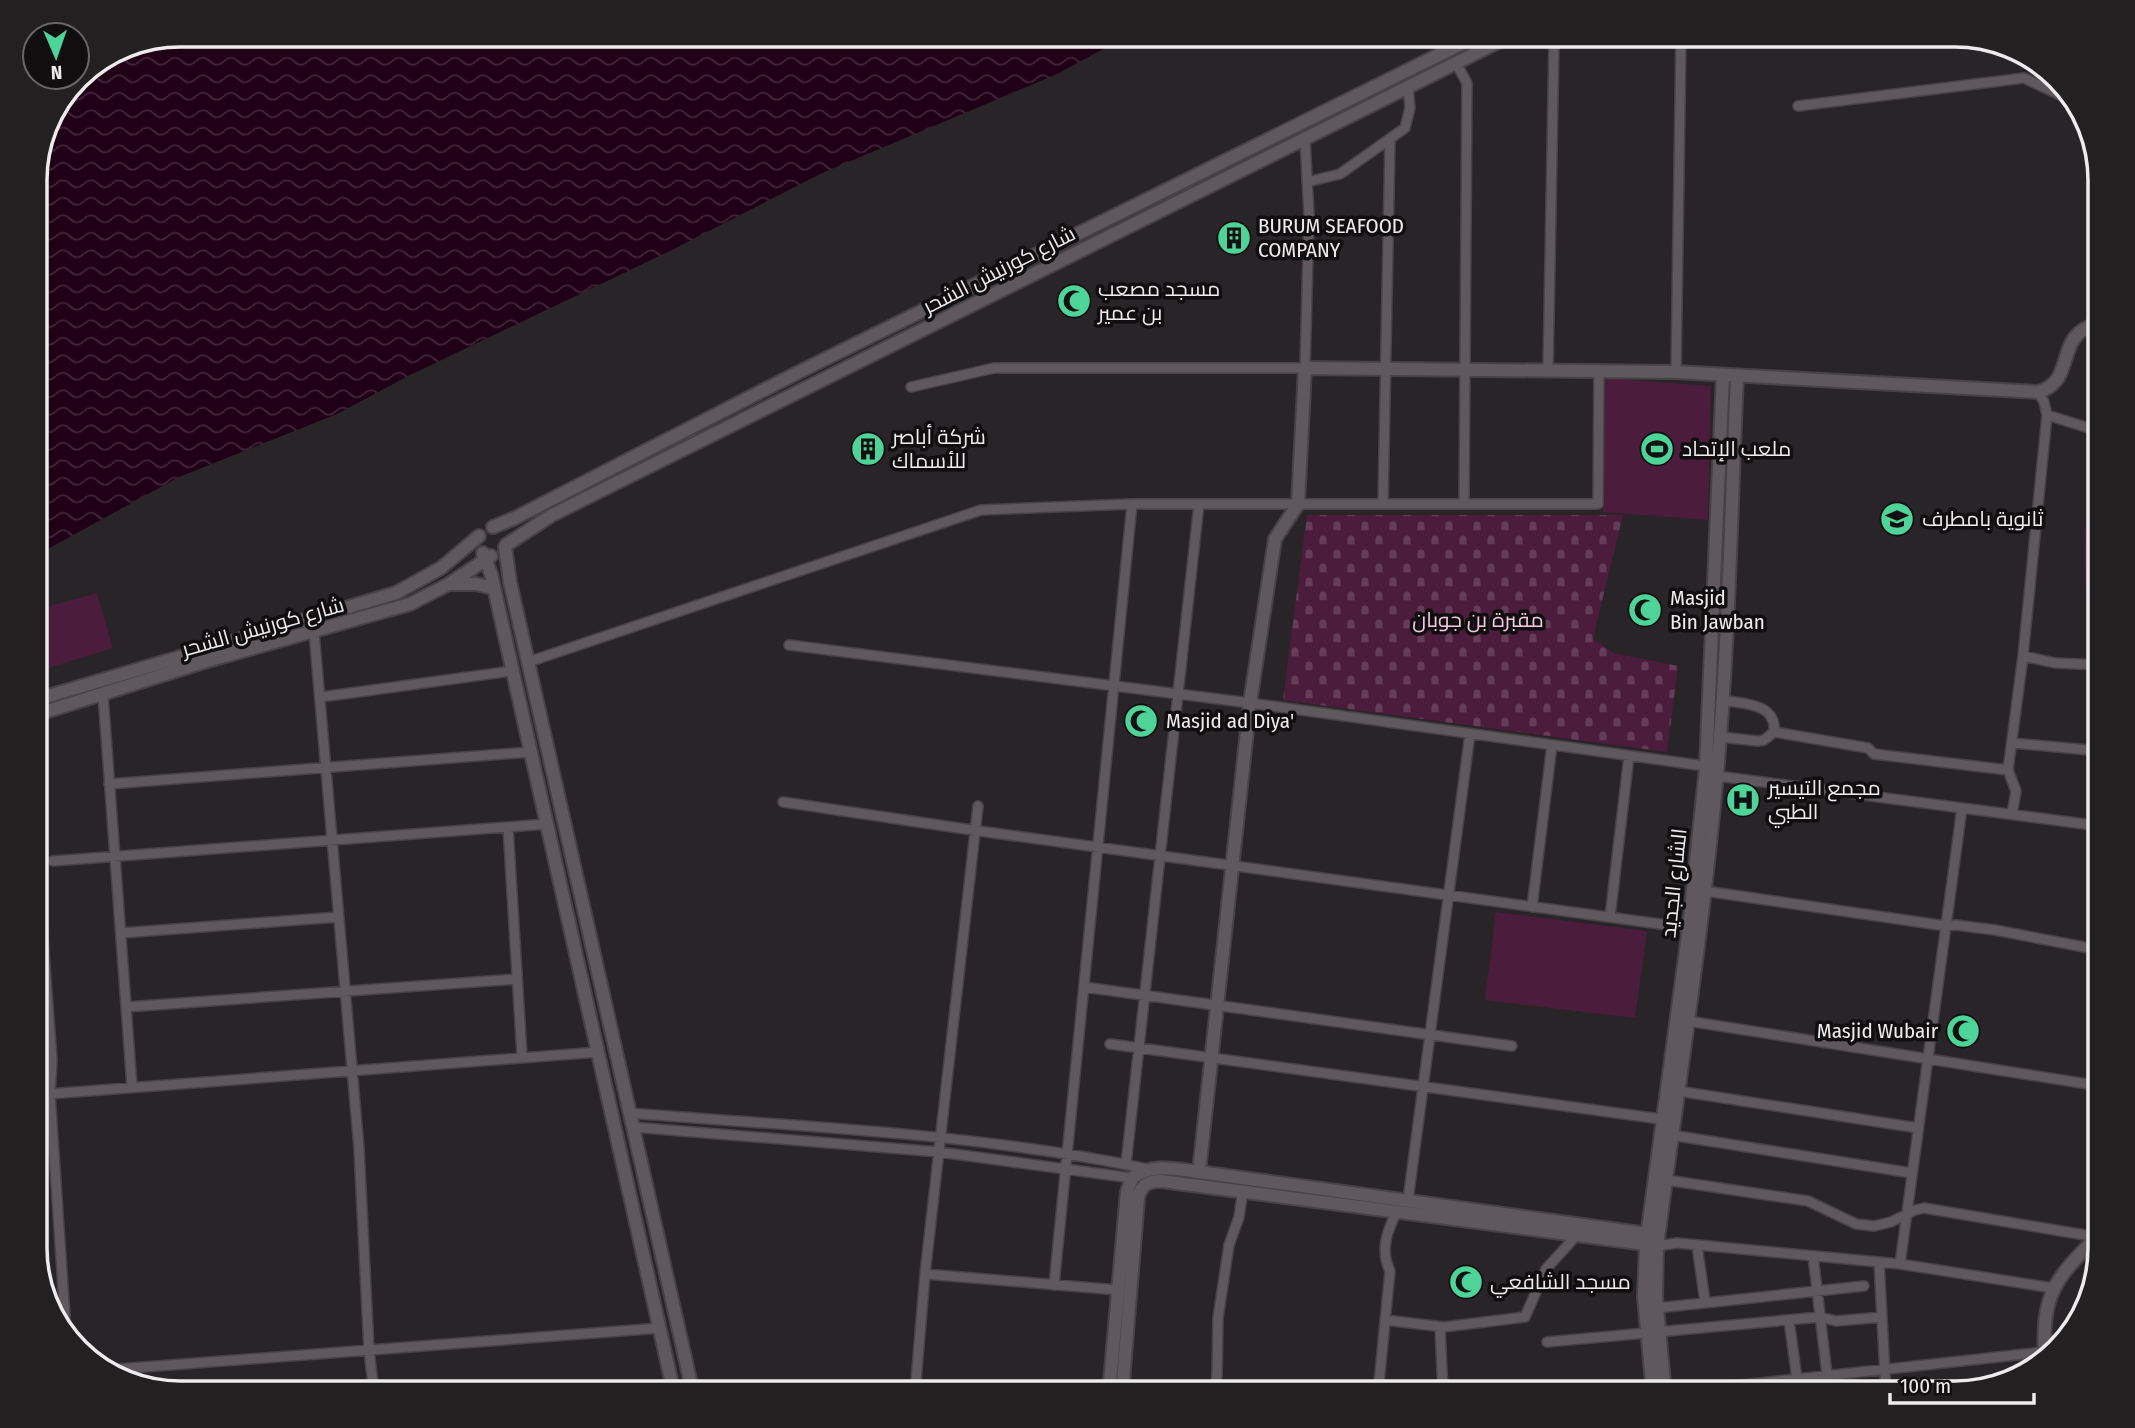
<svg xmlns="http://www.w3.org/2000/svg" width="2135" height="1428" viewBox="0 0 2135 1428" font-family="'Fira Sans Condensed',Cairo,sans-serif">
  <defs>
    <pattern id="cemetery-stones" width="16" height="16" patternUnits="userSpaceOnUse" patternTransform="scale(1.75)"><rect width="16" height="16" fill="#4c1c3d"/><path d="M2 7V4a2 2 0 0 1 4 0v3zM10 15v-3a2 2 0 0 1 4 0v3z" fill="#663d59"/></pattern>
    <pattern id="water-waves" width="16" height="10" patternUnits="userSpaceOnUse" patternTransform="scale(1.75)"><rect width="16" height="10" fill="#200016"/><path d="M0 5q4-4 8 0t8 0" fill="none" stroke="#412538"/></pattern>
  </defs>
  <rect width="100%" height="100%" fill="#292427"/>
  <path fill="#4c1c3d" d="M1605 378 1711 386 1708 520 1603 512Z
    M97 593 113 648 35 672V610Z
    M1496 912 1647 931 1635 1018 1485 1000Z"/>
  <path fill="url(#cemetery-stones)" d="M1307 515H1623L1593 638 1613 653 1678 666 1667 752 1283 700Z
    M2100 520V627C2080 607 2086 555 2084 528Z"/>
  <path fill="url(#water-waves)" d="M181 35H1129L1057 74 820 174 672 250 410 375 337 414 179 477 35 556V171L46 125 78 77 125 46Z"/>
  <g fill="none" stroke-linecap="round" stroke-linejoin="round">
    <g stroke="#464245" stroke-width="12">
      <path id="street" d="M1456 63 1467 83 1464 504
        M1798 106 2024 78 2075 102
        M1307 182 1340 174 1405 128 1410 108 1408 87
        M2082 329 2100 337
        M1548 370 1554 42
        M1676 372 1681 35
        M911 387 994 368H1305L1309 216 1305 139
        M2047 415 2092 429
        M1383 504 1390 139
        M314 632 359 1149 369 1350 374 1393
        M789 645 1250 703 1712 767
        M2023 656 2055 663 2100 665
        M528 662 981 510 1132 504H1598L1599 371
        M103 695 132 1087
        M321 697 512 671
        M1722 700C1744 704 1777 703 1774 732
        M1720 737 1758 741 1764 740 1774 732 1868 748 1874 754 2008 770
        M2012 743 2100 751
        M1717 776 2100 826
        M109 784 530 752
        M783 802 979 831 1689 928
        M2012 814 2016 791 2008 770 2023 656 2047 415 2044 402 2038 392
        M508 827 522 1056
        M35 832 52 1060 50 1094 66 1332
        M53 861 547 824
        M1705 891 1946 926 1956 925 1995 930 2100 950
        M1532 907 1552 745
        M1610 917 1629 756
        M121 933 339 917
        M1084 987 1512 1046
        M126 1007 517 979
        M35 1013 39 1068 50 1094
        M1688 1021 2100 1086
        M1110 1044 1668 1120
        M1678 1091 1918 1128
        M35 1095 599 1052
        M629 1113C802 1127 978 1133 1148 1169
        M632 1127 939 1152 1132 1178
        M1671 1135 1912 1173
        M1126 1164 1199 504
        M1666 1180 1808 1201 1856 1224 1874 1226 1891 1222 1915 1210 1924 1208 2097 1237
        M1408 1200 1470 734
        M1697 1245 1705 1302
        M1657 1246 1677 1243 1900 1264 2053 1288
        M1813 1256 1827 1374 1826 1393
        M1879 1262 1886 1393
        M1900 1264 1962 808
        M925 1274 1118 1290
        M1054 1285 1132 504
        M1657 1308 1864 1286
        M1385 1320 1444 1327 1525 1317 1546 1269 1576 1236
        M1789 1320 1797 1379
        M1440 1327 1443 1393
        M1547 1342 1820 1317 1836 1321 1882 1317
        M104 1370 661 1328
        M915 1393 925 1274 978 806
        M1215 1393 1217 1375 1218 1318 1229 1245 1239 1217 1243 1190
        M1378 1393 1390 1271C1380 1250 1387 1231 1397 1211
        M1419 1393 1443 1391
        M1588 1393 1653 1386
        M1668 1393 2044 1352"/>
    </g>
    <g stroke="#464245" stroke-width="16">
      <path id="secondary" d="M493 527 515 518 805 369 1479 35
        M506 545 552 515 1512 35
        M505 547 510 582 693 1393
        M483 553 491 574 674 1393
        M450 584H476L493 588
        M35 700 396 593 441 568 479 536
        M35 715 207 661 410 604 449 584 491 556
        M1199 1172 1250 703 1275 539 1298 504 1305 368 1676 372 2038 392C2079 380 2051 334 2100 323
        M2045 1356C2041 1292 2057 1277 2100 1234
        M1109 1393 1127 1192 1132 1178C1152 1163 1176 1169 1199 1172L1655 1235
        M1122 1393 1138 1198C1141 1185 1148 1181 1161 1181L1653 1245
        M1653 1393 1644 1297 1646 1244 1689 928 1706 767 1723 375
        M1665 1393 1656 1297 1657 1246C1678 1088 1703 931 1717 773 1729 641 1731 508 1737 376"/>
    </g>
    <use href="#street" stroke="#5f595d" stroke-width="9"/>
    <use href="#secondary" stroke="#5f595d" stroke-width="12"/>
  </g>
  <defs>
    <g id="building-disc" transform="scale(1.75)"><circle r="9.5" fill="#4ed399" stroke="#100e0f"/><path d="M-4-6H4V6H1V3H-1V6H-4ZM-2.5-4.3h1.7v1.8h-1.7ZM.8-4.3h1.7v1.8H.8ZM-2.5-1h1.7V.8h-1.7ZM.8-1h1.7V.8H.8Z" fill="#111"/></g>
    <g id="mosque-disc" transform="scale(1.75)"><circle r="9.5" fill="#4ed399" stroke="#100e0f"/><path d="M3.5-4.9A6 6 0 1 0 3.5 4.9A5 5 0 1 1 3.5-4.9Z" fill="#111"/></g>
    <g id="stadium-disc" transform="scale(1.75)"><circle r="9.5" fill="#4ed399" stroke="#100e0f"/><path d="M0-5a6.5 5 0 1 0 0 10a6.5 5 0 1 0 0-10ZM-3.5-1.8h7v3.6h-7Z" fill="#111"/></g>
    <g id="school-disc" transform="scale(1.75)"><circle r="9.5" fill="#4ed399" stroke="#100e0f"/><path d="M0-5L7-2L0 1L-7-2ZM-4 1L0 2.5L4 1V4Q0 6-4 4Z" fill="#111"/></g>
    <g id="hospital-disc" transform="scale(1.75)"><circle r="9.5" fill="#4ed399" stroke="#100e0f"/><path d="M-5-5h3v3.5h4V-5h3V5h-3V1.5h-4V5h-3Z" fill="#111"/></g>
  </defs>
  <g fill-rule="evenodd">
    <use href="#building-disc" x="1234" y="238"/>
    <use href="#mosque-disc" x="1074" y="301"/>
    <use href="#building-disc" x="868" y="449"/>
    <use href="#stadium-disc" x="1657" y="449"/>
    <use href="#school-disc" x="1897" y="519"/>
    <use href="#mosque-disc" x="1645" y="610"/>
    <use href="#mosque-disc" x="1141" y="721"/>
    <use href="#hospital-disc" x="1743" y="800"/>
    <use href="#mosque-disc" x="1963" y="1031"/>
    <use href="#mosque-disc" x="1466" y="1282"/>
  </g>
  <g text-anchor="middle" stroke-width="7" stroke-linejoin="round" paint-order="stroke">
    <g font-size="21" fill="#eeebed" stroke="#100e0f" text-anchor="start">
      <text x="1258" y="233">BURUM SEAFOOD<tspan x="1258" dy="24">COMPANY</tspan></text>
      <text x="1098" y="296">مسجد مصعب<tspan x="1098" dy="24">بن عمير</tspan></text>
      <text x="892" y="444">شركة أباصر<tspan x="892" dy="24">للأسماك</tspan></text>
      <text x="1682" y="456">ملعب الإتحاد</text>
      <text x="1922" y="526">ثانوية بامطرف</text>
      <text x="1670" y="605">Masjid<tspan x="1670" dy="24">Bin Jawban</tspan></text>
      <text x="1166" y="728">Masjid ad Diya'</text>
      <text x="1768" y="795">مجمع التيسير<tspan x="1768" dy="24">الطبي</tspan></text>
      <text x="1938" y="1038" text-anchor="end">Masjid Wubair</text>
      <text x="1490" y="1289">مسجد الشافعي</text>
    </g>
    <g font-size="21" fill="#eeebed" stroke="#100e0f">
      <text transform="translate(999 270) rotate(-27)" y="7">شارع كورنيش الشحر</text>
      <text transform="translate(263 627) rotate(-16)" y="7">شارع كورنيش الشحر</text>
      <text transform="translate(1674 883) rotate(-84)" y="7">الشارع الجديد</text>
    </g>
    <g font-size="21" fill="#f4c6e2" stroke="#100e0f">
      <text x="1478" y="627">مقبرة بن جوبان</text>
    </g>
  </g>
  <path d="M0 0H2135V1428H0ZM180 47H1955A133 133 0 0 1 2088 180V1248A133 133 0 0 1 1955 1381H180A133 133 0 0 1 47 1248V180A133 133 0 0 1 180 47Z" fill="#222021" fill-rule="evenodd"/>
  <path fill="none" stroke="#eeebed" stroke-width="3.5" d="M180 47H1955A133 133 0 0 1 2088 180V1248A133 133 0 0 1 1955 1381H180A133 133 0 0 1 47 1248V180A133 133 0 0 1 180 47Z"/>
  <g transform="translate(56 56) rotate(178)"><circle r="33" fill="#100e0f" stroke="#696668" stroke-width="2"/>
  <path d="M0-5L12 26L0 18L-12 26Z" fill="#4ed399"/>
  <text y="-10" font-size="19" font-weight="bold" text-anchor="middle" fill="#eeebed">N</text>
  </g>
  <path d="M1890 1393v10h144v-10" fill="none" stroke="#eeebed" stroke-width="3.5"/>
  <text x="1900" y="1393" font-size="21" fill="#eeebed" stroke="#100e0f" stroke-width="5" paint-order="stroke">100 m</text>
</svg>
